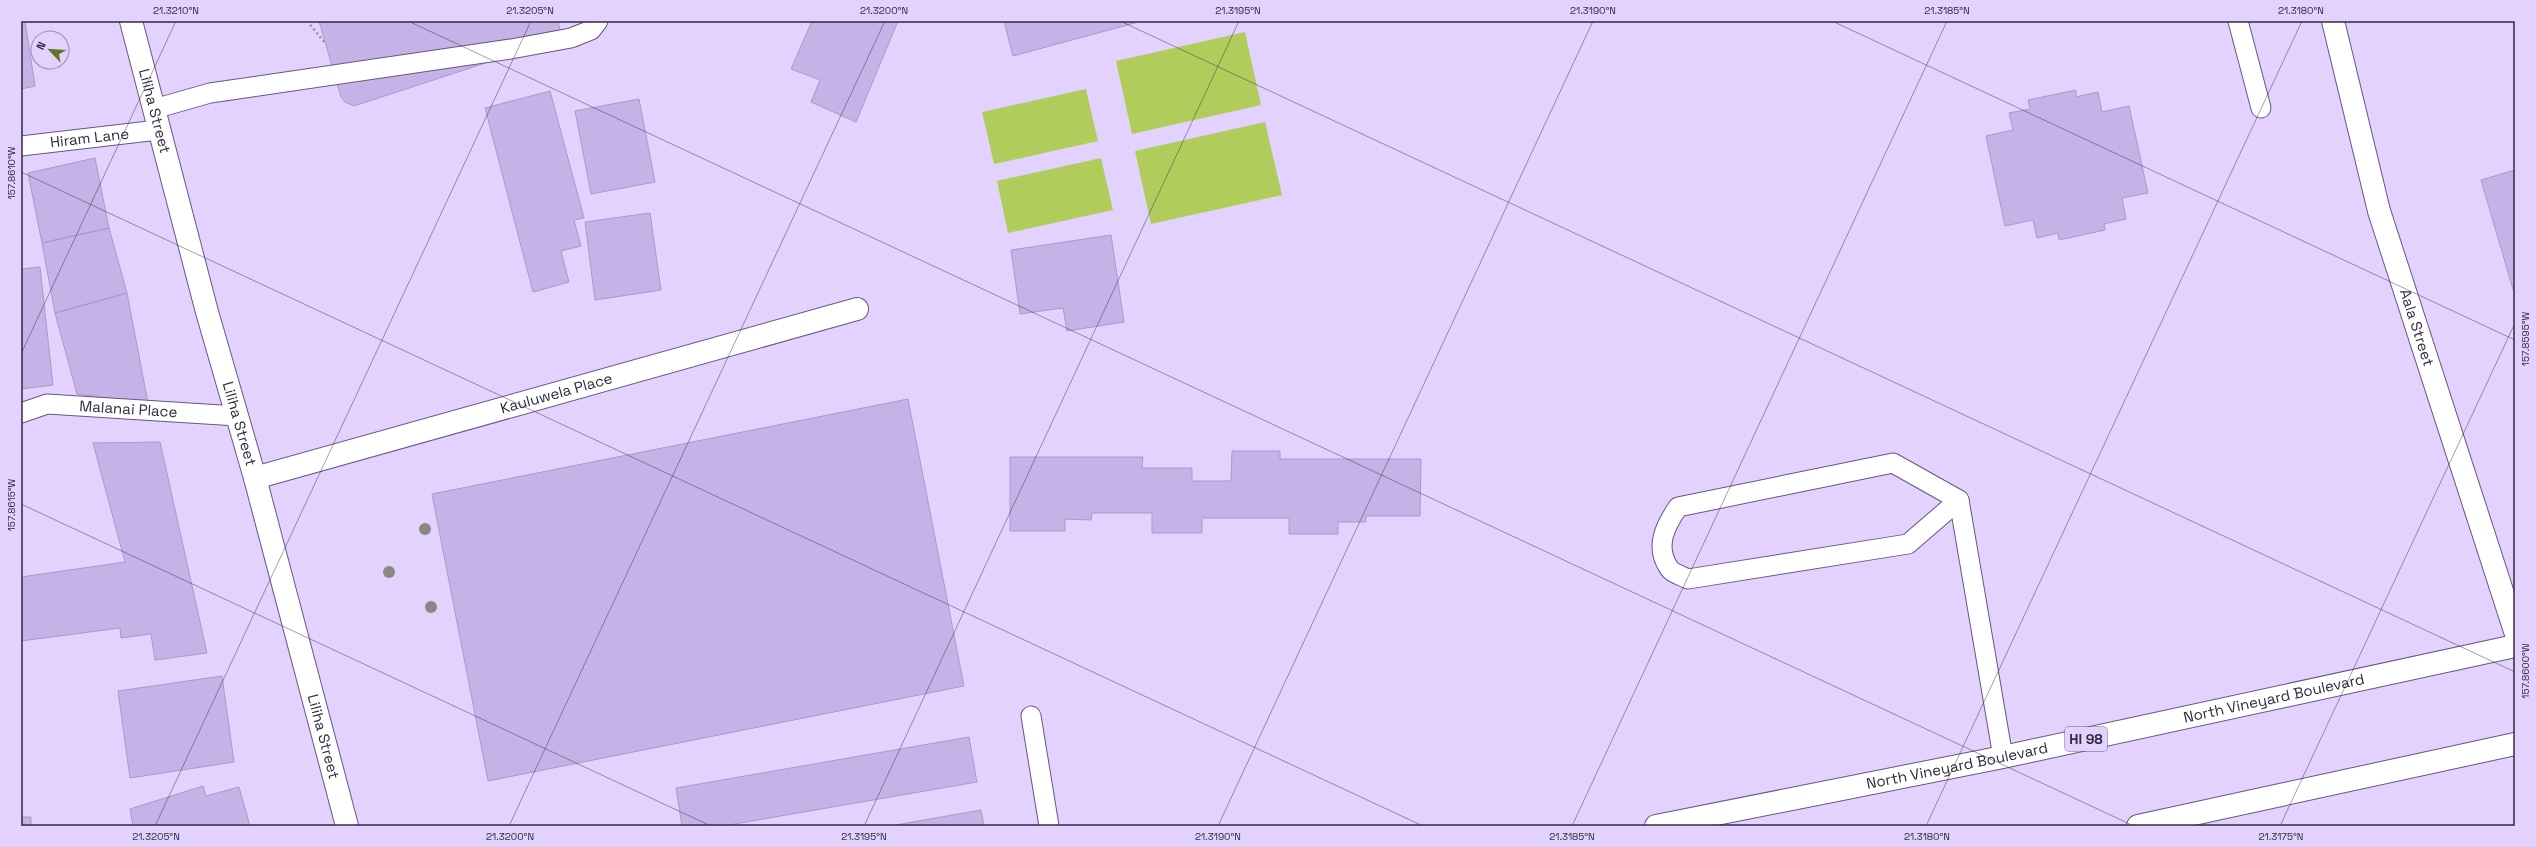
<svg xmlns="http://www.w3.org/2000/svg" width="2536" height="847" viewBox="0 0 2536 847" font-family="'Space Grotesk',sans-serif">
  <rect width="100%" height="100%" fill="#e2d2fd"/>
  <path fill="#b0cd5c" d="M1245 32 1261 105 1132 134 1116 61Z
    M1086 89 1098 141 994 164 982 112Z
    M1265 122 1282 195 1151 224 1135 151Z
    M1101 158 1113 210 1008 233 997 181Z"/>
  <path fill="#c5b2e7" stroke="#ac98cc" d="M21 21H25L35 86 21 89Z
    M319 21H558L562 38 354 106 345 102 341 97Z
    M812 21H898L856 122 811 102 820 80 791 69Z
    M1004 21H1142L1013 56Z
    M2076 90V97L2098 92 2102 112 2129 106 2148 193 2122 198 2126 219 2104 224 2105 230 2059 240 2058 233 2037 238 2033 220 2005 226 1986 136 2013 130 2009 113 2030 109 2028 100Z
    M550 91 584 218 574 220 581 246 561 251 569 282 533 292 485 108Z
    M639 99 655 182 591 194 575 111Z
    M95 158 109 228 42 243 28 173Z
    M2515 170V296L2481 180Z
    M650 213 661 290 595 300 585 222Z
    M109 228 127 293 55 313 42 243Z
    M1111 235 1124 322 1067 331 1063 308 1020 314 1011 250Z
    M40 267 53 385 21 389V269Z
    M127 293 148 403 77 394 55 313Z
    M908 399 964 686 488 781 432 494Z
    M160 442 207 653 155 660 151 634 121 638 120 628 21 641V577L125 562 93 443Z
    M1232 451H1280V459H1421L1420 516H1366V522H1338V534H1289V518H1202V533H1152V513H1092L1091 520 1065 519V531H1010V457H1143L1142 468H1192V481H1231Z
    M222 676 234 762 130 778 118 691Z
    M969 737 977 782 723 826H682L676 788Z
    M203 786 206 796 239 787 250 826H133L130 809Z
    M981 810 984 826H890Z
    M21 817H31V826H21Z"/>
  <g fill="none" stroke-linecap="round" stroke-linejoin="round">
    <g stroke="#685584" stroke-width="21">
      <g id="lane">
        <path d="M2238 21 2261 108"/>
        <path d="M154 109 210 93 511 49 571 38 591 30 598 21"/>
        <path id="s1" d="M21 146 158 130"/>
        <path id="s2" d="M21 413 47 404 237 416"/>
        <path d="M1893 463 1959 500 1908 544 1688 579C1682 576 1672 573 1669 568 1654 546 1666 525 1678 507Z"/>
        <path d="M1959 500 2003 757"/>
        <path d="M1031 716 1049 826"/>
      </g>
    </g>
    <g stroke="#685584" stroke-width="24">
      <g id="street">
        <path id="s3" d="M255 478 857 309"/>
      </g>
    </g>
    <g stroke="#685584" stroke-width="24">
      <g id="secondary">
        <path id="s4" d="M2333 21 2379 211 2515 631"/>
      </g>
    </g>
    <g stroke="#685584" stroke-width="24">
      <g id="primary">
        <path id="s5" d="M131 21 207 312 255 478 347 826"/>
        <path id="s6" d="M1656 826 2003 757 2515 646"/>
        <path d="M2138 826 2515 744"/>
      </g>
    </g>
    <path stroke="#978bac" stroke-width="2.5" stroke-dasharray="2 3" stroke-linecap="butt" d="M307 21 325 43"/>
    <use href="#lane" stroke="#fff" stroke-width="19"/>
    <use href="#street" stroke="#fff" stroke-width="22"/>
    <use href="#secondary" stroke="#fff" stroke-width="22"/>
    <use href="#primary" stroke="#fff" stroke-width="22"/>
  </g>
  <g fill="#898983">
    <circle cx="425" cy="529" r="6"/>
    <circle cx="389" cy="572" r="6"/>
    <circle cx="431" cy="607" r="6"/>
  </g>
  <path fill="none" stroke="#322a3f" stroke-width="1" stroke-opacity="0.45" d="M408 21 2134 826M1120 21 2515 672M1832 21 2515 340M21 172 1423 826M21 354 176 21M21 504 711 826M155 826 531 21M509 826 885 21M864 826 1239 21M1218 826 1593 21M1572 826 1947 21M1926 826 2302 21M2280 826 2515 323"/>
  <g text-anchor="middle" stroke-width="3" stroke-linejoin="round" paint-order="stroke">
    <rect fill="#e2d2fd" stroke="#675c78" stroke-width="1" x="2065" y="727" width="42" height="24" rx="3"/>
    <g font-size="14" font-weight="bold" fill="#322a3f">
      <text x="2086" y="744">HI 98</text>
    </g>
    <g font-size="15" fill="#322a3f" stroke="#e2d2fd">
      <text dy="5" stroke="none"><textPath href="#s5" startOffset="93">Liliha Street</textPath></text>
      <text dy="5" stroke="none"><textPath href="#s1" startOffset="69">Hiram Lane</textPath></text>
      <text dy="5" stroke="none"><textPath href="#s4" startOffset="318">Aala Street</textPath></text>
      <text dy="5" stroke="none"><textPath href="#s3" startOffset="313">Kauluwela Place</textPath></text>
      <text dy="5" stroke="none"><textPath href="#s2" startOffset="109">Malanai Place</textPath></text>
      <text dy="5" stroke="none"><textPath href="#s5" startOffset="417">Liliha Street</textPath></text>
      <text dy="5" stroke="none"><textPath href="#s6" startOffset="631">North Vineyard Boulevard</textPath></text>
      <text dy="5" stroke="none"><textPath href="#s5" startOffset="741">Liliha Street</textPath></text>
      <text dy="5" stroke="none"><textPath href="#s6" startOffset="307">North Vineyard Boulevard</textPath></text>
    </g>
  </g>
  <rect width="2536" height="847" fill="none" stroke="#e2d2fd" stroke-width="44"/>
  <g transform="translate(50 50) rotate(295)"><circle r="19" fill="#e2d2fd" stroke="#9c8fb1"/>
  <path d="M0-3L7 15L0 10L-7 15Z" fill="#637626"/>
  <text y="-6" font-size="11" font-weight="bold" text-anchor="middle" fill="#322a3f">N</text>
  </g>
  <rect x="22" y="22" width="2492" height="803" fill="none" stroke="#322a3f" stroke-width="1.5"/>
  <g font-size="10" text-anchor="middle" fill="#322a3f">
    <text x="176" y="14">21.3210°N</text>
    <text x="530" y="14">21.3205°N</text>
    <text x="884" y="14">21.3200°N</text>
    <text x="1238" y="14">21.3195°N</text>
    <text x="1593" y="14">21.3190°N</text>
    <text x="1947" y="14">21.3185°N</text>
    <text x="2301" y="14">21.3180°N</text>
    <text transform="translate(11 173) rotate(-90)" y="4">157.8610°W</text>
    <text transform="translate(2525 339) rotate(-90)" y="4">157.8595°W</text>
    <text transform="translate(11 505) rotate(-90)" y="4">157.8615°W</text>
    <text transform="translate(2525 671) rotate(-90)" y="4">157.8600°W</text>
    <text x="156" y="840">21.3205°N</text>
    <text x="510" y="840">21.3200°N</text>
    <text x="864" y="840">21.3195°N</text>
    <text x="1218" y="840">21.3190°N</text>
    <text x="1572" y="840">21.3185°N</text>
    <text x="1927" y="840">21.3180°N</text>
    <text x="2281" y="840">21.3175°N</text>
  </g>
</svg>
